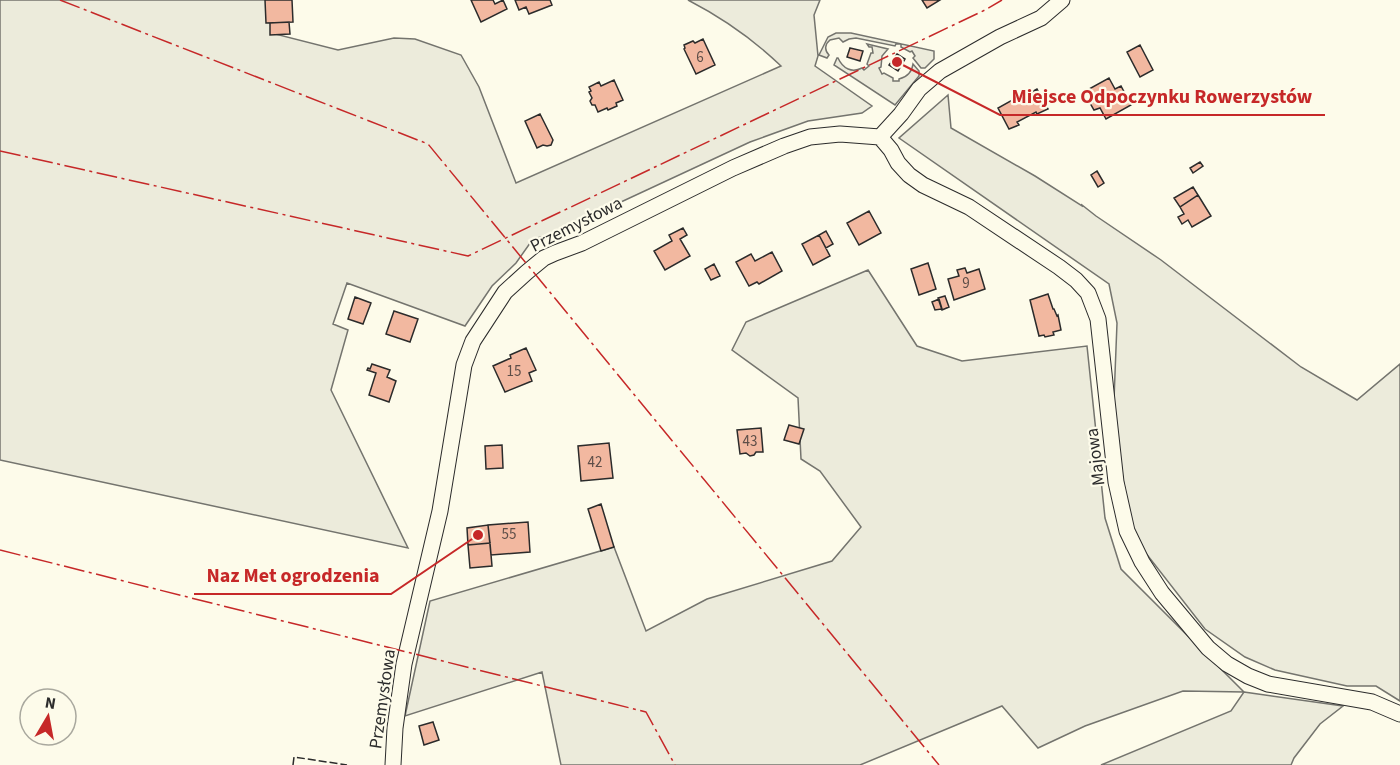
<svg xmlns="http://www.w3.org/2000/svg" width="1400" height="765" viewBox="0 0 1400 765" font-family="'Source Sans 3',sans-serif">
  <rect width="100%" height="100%" fill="#fdfbea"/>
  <path fill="#ecebdb" stroke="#74746e" stroke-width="1.5" d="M0 0H270L275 34 338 50 394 38 415 39 461 55 479 87 516 183 781 66C754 40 721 17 688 0H820L814 15 818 56 815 66 872 106 862 113 808 121 750 142 550 235 533 239 516 263 492 286 465 326 347 283 333 324 348 330 331 390 408 548 0 460Z
    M836 33H851L934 51V59L925 68H921L913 58 915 56 912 51 910 52 901 47V44H896L895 46 856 38 849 39 843 42 839 38 830 40C825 44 824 50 829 55L827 58 819 55 828 37Z
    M867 44 888 49 882 56 881 67 879 68 882 74 884 73 893 78V81H899V79C907 77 912 72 913 64L919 71V76L895 105 834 65 837 58H838C843 69 852 73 862 68L864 70 869 66 867 64 871 53H873L872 47H869Z
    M948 95 951 128 1035 176 1082 206V205L1096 216 1161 260 1301 367 1357 400 1400 364V701L1376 686H1347L1275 670 1245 657 1205 629 1134 538 1113 425 1117 323 1109 284 899 138Z
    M868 270 917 346 962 361 1087 346 1105 518 1121 569 1244 692 1343 706 1320 724 1294 758 1291 765H1101L1231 711 1244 692 1183 691 1085 726 1038 748 1002 706 860 765H561L542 672 405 716 430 601 614 547 646 631 707 599 832 561 861 527 820 471 801 459 798 398 732 350 746 322Z"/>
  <path fill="#f2b8a0" stroke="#2b2b2b" stroke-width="1.5" d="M265 0H292L293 22 266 23Z
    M471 0H493L495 4 503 0 507 9 481 22Z
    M515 0H550L552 5 529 14 526 7 519 10Z
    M922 0H940L927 8Z
    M289 22 290 34 270 35V23Z
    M703 39 715 65 696 74 684 49 685 48 684 45 693 41 695 43Z
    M1140 45 1153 70 1140 77 1127 52Z
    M850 48 863 51 860 61 847 57Z
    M897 54 905 59 898 71 889 65Z
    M1109 78 1115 89 1121 86 1131 105 1106 119 1100 108 1094 110 1090 103 1095 100 1089 89Z
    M614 80 623 100 616 103 617 106 608 110 607 108 598 112 595 105H592L590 101 592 98 589 92 591 91 589 87 599 82 601 86Z
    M1037 89 1048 109 1037 114 1036 112 1017 122 1019 125 1009 129 998 108 1027 92 1028 94Z
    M540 114 553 140 551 145 547 146 543 145 537 148 525 121Z
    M1200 162 1203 166 1193 173 1190 168Z
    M1097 171 1104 183 1098 187 1091 175Z
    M1193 187 1198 195 1180 207 1174 198Z
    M1198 195 1211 216 1192 227 1188 220 1182 224 1178 217 1184 214 1180 207Z
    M869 211 881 233 859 245 847 223Z
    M683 228 687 235 680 239 690 256 665 270 654 251 672 241 669 235Z
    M826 231 833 244 826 248 819 235Z
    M819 235 830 256 813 265 802 244Z
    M772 252 782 271 759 284 757 282 749 286 736 262 751 254 755 261Z
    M928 263 936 289 919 295 911 269Z
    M714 264 720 276 711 280 705 269Z
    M965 268 967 273 979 269 985 289 954 300 948 279 959 276 957 270Z
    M1048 294 1053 309H1054L1057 316 1058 315 1061 330 1053 332 1054 335 1045 337 1044 335 1039 336 1030 300Z
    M945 296 949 307 942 310 938 298Z
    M355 297 371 303 363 324 348 319Z
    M939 299 942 309 935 310 932 302Z
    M394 311 418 319 410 342 386 334Z
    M526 348 536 370 529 373 532 381 505 392 493 366 511 358 510 355Z
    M372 364 390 370 387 377 396 381 389 402 369 395 376 373 367 370 368 368 370 369Z
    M789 425 804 429 799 444 784 440Z
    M761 428 763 452H756L754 455 750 456 746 453 740 454 737 430Z
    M609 443 613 478 581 481 578 446Z
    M502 445 503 468 486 469 485 446Z
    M601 504 614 547 601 551 588 509Z
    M528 522 530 552 491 555 488 525Z
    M488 525 490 543 468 545 467 528Z
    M490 543 492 566 470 568 468 545Z
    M433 722 439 740 424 745 419 726Z"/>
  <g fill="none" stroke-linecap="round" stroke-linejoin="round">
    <g stroke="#2b2b2b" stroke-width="17">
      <path id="minor" d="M880 137 891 150 898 163 909 175 923 185 969 207 1059 267 1076 280 1088 293 1098 319 1116 482 1127 531 1142 562 1162 593 1208 648 1227 664 1248 676 1268 684 1372 702 1400 714
        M393 765 395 728 404 664 440 511 464 365 473 341 505 292 527 272 544 258 555 253 582 243 733 168 784 146 810 137 840 134 880 137 901 114 919 89 940 71 1000 37 1041 18 1062 0"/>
    </g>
    <use href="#minor" stroke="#fdfbea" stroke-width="15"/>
    <path stroke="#2b2b2b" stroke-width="1.5" stroke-dasharray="8 3" stroke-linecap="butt" d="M293 765 294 757 347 765"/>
    <path stroke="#c62828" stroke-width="1.5" stroke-dasharray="21 4.5 3 4.5" stroke-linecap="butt" d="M60 0 428 144 939 765
      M0 151 468 256 985 10 1002 0
      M0 550 646 712 675 765"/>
  </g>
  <g text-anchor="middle" stroke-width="4.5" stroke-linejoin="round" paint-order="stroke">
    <g font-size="15" fill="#5d4e48">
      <text x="700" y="62">6</text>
      <text x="966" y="288">9</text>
      <text x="514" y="376">15</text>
      <text x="750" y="446">43</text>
      <text x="595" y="467">42</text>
      <text x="509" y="539">55</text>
    </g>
    <g font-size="18" fill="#2b2b2b" stroke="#fdfbea">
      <text transform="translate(576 224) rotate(-27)" y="6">Przemysłowa</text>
      <text transform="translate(1095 457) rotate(-97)" y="6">Majowa</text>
      <text transform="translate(382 699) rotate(-82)" y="6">Przemysłowa</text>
    </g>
  </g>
  <path fill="none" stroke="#c62828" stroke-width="2" d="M897 62L1000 115H1325M478 535L391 594H194"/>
  <g fill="#c62828" stroke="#fdfbea" stroke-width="2">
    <circle cx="897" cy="62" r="6"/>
    <circle cx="478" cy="535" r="6"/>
  </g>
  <g font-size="20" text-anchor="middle" font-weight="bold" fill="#c62828" stroke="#fdfbea" stroke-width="4.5" stroke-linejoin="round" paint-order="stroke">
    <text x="1162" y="103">Miejsce Odpoczynku Rowerzystów</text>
    <text x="293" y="582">Naz Met ogrodzenia</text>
  </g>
  <g transform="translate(48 717) rotate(10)"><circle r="28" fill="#fdfbea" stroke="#a9a89e" stroke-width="1.5"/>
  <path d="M0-4.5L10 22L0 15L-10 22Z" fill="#c62828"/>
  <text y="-9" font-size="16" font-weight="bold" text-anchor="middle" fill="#2b2b2b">N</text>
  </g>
</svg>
